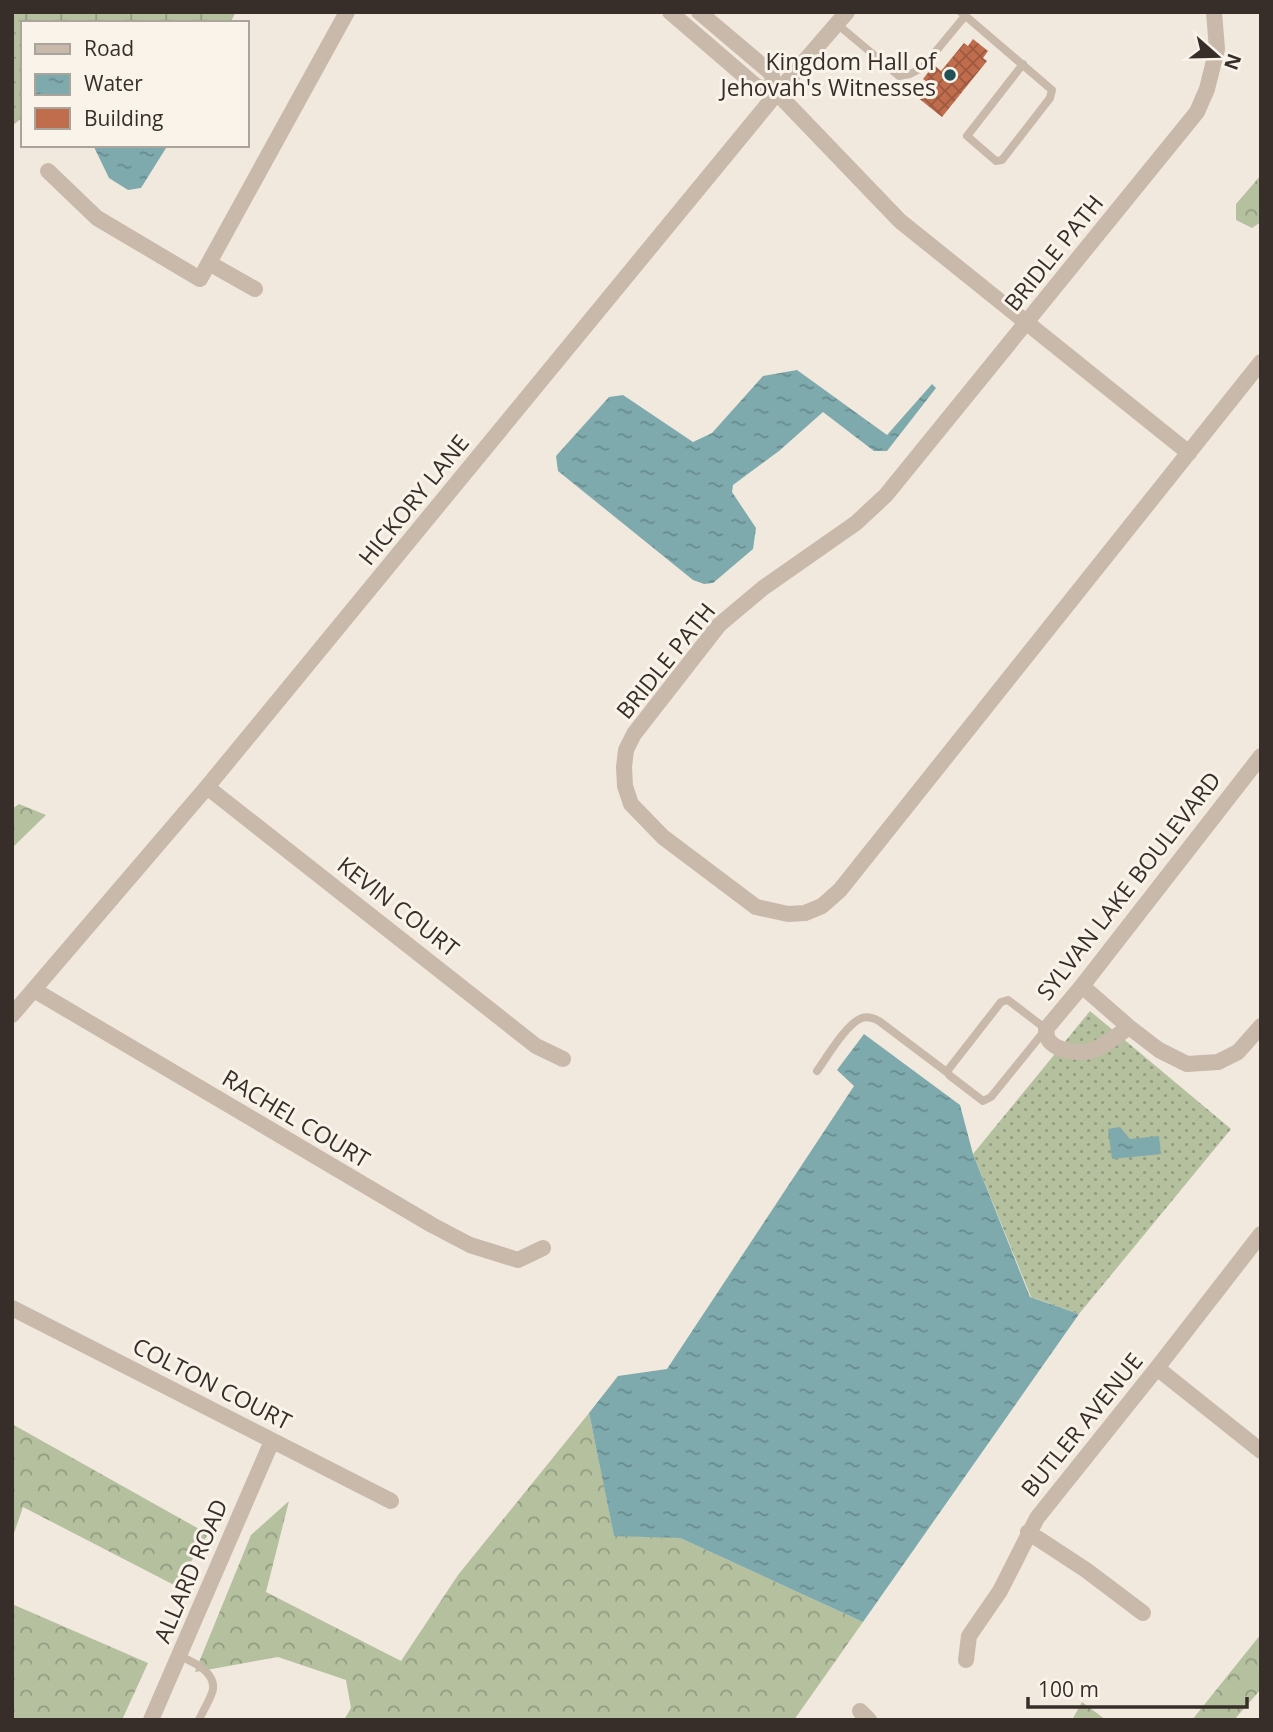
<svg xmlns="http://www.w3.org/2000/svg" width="1273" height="1732" viewBox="0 0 1273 1732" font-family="'Open Sans',sans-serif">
  <defs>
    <pattern id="grass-dots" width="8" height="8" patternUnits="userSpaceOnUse" patternTransform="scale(1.75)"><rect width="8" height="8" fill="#b4c09e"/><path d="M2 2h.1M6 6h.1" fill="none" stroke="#939c81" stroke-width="1.8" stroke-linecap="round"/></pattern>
    <pattern id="forest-crowns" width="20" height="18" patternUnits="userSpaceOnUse" patternTransform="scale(1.75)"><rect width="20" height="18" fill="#b4c09e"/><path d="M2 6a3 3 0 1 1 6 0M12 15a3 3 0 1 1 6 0" fill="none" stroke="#939c81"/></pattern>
    <pattern id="wetland-marsh" width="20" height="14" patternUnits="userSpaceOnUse" patternTransform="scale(1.75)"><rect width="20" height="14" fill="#b4c09e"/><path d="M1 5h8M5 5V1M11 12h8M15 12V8" fill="none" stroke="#939c81"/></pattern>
    <pattern id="water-ripples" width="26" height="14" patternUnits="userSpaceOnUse" patternTransform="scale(1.75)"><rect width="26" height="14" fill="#7eaaad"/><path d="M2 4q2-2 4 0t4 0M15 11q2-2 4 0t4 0" fill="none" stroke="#688b8d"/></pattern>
    <pattern id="building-cross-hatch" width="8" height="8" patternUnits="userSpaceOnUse" patternTransform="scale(1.75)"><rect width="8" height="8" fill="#c06d4d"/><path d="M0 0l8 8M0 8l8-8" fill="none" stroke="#9d5a40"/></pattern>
  </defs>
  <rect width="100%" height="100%" fill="#f1e9de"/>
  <path fill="url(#grass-dots)" d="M1090 1011 1231 1129 1079 1314 1031 1297 973 1154Z"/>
  <path fill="url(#forest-crowns)" d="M1261 175V222L1252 228 1236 220V204Z
    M19 804 46 815 12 848V809Z
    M589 1413 614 1535 680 1538 863 1622 794 1720H344L351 1708 346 1680 278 1657 195 1672 251 1535 289 1501 266 1592 401 1661 458 1575Z
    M12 1424 208 1534 176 1586 23 1507 12 1539Z
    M12 1604 148 1663 122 1720H12Z
    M1261 1634V1689L1234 1720H1192Z
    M1082 1702 1106 1720H1072Z"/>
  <path fill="url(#wetland-marsh)" d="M12 12H236L230 23H23V117L12 126Z"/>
  <path fill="url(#water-ripples)" d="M93 145H171L166 148 141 188 128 190 109 178Z
    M797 370 887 435 932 384 936 388 887 451H874L823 412 779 451 733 485 732 492 756 528 753 549 713 583 704 584 693 580 558 471 556 456 609 397 623 395 693 442 712 433 763 376Z
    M864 1034 960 1105 973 1154 1030 1297 1079 1314 863 1622 680 1538 614 1536 589 1413 618 1376 667 1369 854 1086 837 1070Z
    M1120 1127 1130 1139 1159 1136 1161 1154 1112 1159 1108 1129Z"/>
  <path fill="url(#building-cross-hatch)" d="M973 39 988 51 983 58 987 61 942 117 917 97 921 93 919 91 927 82 923 79 934 65 941 71 964 43 968 46Z"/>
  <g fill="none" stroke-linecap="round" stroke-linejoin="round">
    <path stroke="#c9b9aa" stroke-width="8" d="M961 12 1052 90 1050 98 1002 160 996 161 967 136 1023 64
      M837 24 899 76 910 74 922 68 965 16
      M1008 1000 1046 1029 991 1097 983 1101 949 1075 948 1070 1001 1002Z
      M817 1071C827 1057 847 1023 862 1018 868 1016 873 1018 879 1021L948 1073
      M179 1656C192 1661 215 1672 213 1689 212 1697 202 1712 199 1720"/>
    <path stroke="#c9b9aa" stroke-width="16" d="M670 12 756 86 777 93
      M699 12 771 73 777 93 900 221 1189 453
      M1214 12 1217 49 1207 89 1197 112 886 495 856 523 763 588 719 625 634 734 626 750 624 767 625 786 631 804 663 837 756 907 788 914 805 913 822 906 840 890 1261 362
      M48 171 97 218 200 279 347 12
      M209 263 255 289
      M207 787 536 1046 563 1059
      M1082 986 1129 1027 1159 1050 1187 1064 1218 1062 1238 1052 1261 1026
      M34 990 432 1225 470 1245 518 1260 543 1248
      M12 1015 207 787 777 93 847 12
      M1129 1027C1104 1045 1089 1061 1057 1047 1048 1042 1047 1039 1046 1029L1082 986 1261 756
      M12 1308 391 1501
      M1157 1368 1261 1451
      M1028 1532 1086 1570 1143 1613
      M966 1660 969 1636 1000 1591 1037 1518 1157 1368 1261 1234
      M860 1711 869 1720
      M151 1720 272 1441"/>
  </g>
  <circle fill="#215157" stroke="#f9f3ea" stroke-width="2.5" cx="950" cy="75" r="7"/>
  <g text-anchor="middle" stroke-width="6" stroke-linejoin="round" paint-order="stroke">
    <g font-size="23" fill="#372e29" stroke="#f9f3ea" text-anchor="end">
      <text x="936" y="70">Kingdom Hall of<tspan x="936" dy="26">Jehovah's Witnesses</tspan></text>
    </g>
    <g font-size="23" fill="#372e29" stroke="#f9f3ea">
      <text transform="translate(1054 253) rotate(-51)" y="8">BRIDLE PATH</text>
      <text transform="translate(414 500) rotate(-51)" y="8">HICKORY LANE</text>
      <text transform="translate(666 661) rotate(-51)" y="8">BRIDLE PATH</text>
      <text transform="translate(1129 886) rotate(-52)" y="8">SYLVAN LAKE BOULEVARD</text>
      <text transform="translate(398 907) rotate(38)" y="8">KEVIN COURT</text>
      <text transform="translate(296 1119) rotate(31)" y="8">RACHEL COURT</text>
      <text transform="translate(212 1384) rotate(27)" y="8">COLTON COURT</text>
      <text transform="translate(1082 1425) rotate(-51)" y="8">BUTLER AVENUE</text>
      <text transform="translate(191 1571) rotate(-67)" y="8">ALLARD ROAD</text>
    </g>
  </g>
  <rect width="1273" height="1732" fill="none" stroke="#372e29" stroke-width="28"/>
  <rect x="21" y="21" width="228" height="126" fill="#f9f3ea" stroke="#aba49d" stroke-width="2"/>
  <rect x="35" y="44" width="35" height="10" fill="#c9b9aa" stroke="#aba49d" stroke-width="2"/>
  <text x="84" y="56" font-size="21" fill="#372e29">Road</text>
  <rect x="35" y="74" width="35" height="21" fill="url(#water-ripples)" stroke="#aba49d" stroke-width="2"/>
  <text x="84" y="91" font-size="21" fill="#372e29">Water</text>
  <rect x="35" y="108" width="35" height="21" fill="#c06d4d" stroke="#aba49d" stroke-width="2"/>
  <text x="84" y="126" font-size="21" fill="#372e29">Building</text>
  <g transform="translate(1217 56) rotate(110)" stroke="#f9f3ea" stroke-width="5" paint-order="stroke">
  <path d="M0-5L12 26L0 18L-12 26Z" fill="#372e29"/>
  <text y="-10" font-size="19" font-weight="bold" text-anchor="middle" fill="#372e29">N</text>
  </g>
  <path d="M1028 1697v10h219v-10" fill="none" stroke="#372e29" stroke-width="3.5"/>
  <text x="1038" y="1697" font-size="21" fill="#372e29" stroke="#f9f3ea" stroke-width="5" paint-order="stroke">100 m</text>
</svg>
